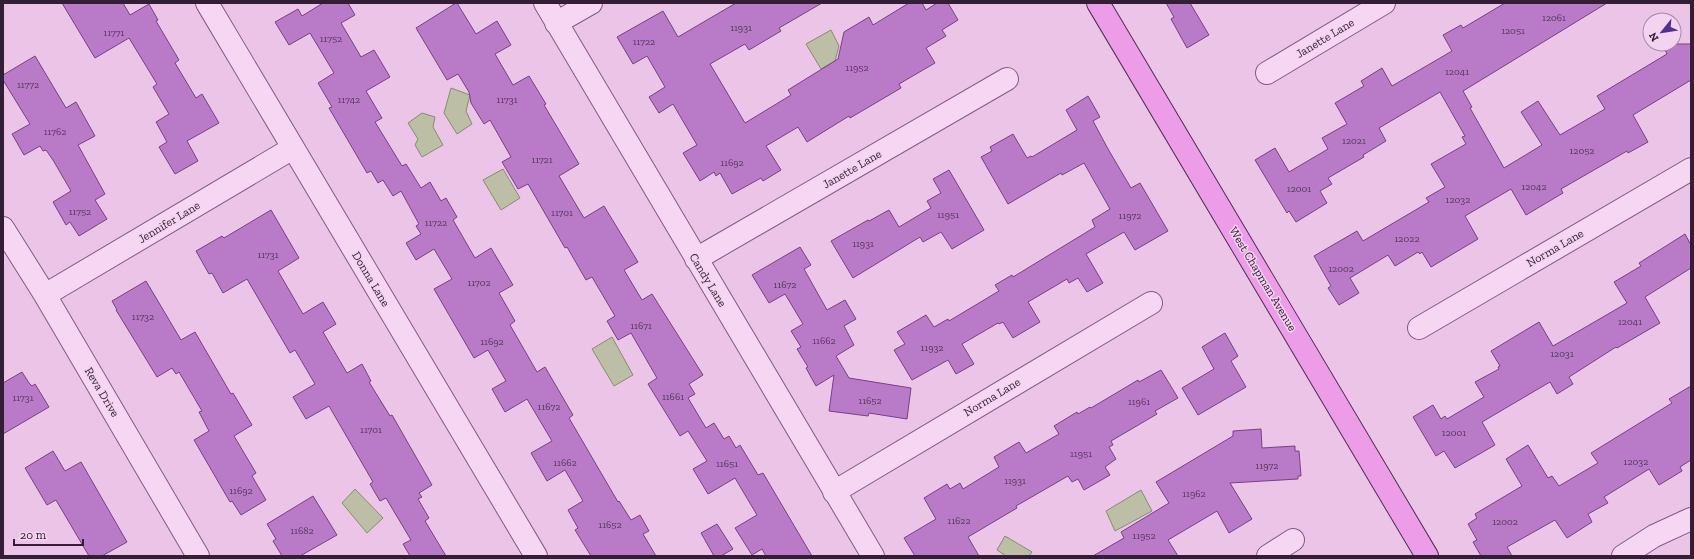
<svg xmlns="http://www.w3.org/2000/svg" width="1694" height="559" viewBox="0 0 1694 559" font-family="'Zilla Slab',serif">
  <rect width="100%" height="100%" fill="#ecc4e8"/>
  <path fill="#bcbfa5" stroke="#888c6d" d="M831 30 839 46 835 61 821 69 806 44Z
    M451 88 470 95 466 111 472 124 457 134 444 113Z
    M422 113 435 117 433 127 443 145 422 157 415 145 418 139 408 123Z
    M503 169 520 198 501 210 483 180Z
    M612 337 633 375 614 386 592 349Z
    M355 489 383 518 367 533 342 503Z
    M1141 490 1152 511 1115 531 1106 511Z
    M1005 536 1032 552 1029 556H1006L997 550Z"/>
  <path fill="#b97bc8" stroke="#754283" d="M62 3H123L130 15 149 4 158 20 156 21 179 60 175 63 196 98 202 94 219 123 187 141 198 161 175 174 159 147 167 142 156 122 169 114 153 87 157 84 129 38 95 58Z
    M323 3H348L355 15 341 23 361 57 374 50 390 77 366 91 382 118 375 122 402 166 406 164 421 188 430 182 441 201 446 198 457 217 453 220 475 258 491 248 513 285 499 293 515 321 510 325 537 372 545 367 573 415 569 418 618 502 619 501 631 520 640 515 649 531 643 534 656 556H591L575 530 578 528 568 510 583 501 565 470 547 481 531 453 552 441 527 399 505 412 492 389 506 381 488 350 474 358 434 289 452 279 434 249 416 260 406 243 421 234 416 226 419 224 401 191 393 196 383 180 378 183 371 171 367 173 329 108 332 107 318 83 334 73 310 33 289 45 275 22 298 9 302 16Z
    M456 3H457L476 34 497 21 511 45 495 54 513 85 529 76 546 104 544 105 579 164 559 176 584 218 604 206 638 262 624 270 642 300 652 294 703 375 689 384 695 394 688 398 706 428 714 423 724 439 729 436 736 448 740 445 758 475 763 473 812 556H766L762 549 752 555 735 528 757 515 735 478 708 494 693 469 707 461 688 431 680 436 648 384 657 378 631 333 618 340 607 321 615 316 592 277 586 280 567 247 565 248 528 184 518 189 502 162 511 157 490 120 484 124 471 103 469 92 458 74 447 80 416 28Z
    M736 3H822L779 28 781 31 749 50 745 44 710 64 745 123 791 95 788 90 838 59 844 32 869 17 873 25 909 3H922L926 10 937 3H948L958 20 942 30 946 36 926 48 935 63 899 84 901 88 850 118 849 116 807 142 798 127 766 146 781 170 763 181 761 178 732 194 720 173 716 176 714 172 700 181 683 153 697 145 673 104 659 113 649 97 665 87 647 56 633 64 617 37 663 11 678 37Z
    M1166 3H1190L1209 35 1187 48 1171 19 1174 17Z
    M1505 3H1607L1463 91 1472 107 1470 108 1504 168 1542 145 1521 112 1538 101 1560 135 1605 109 1597 96 1667 54 1662 44H1691V80L1633 115 1648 142 1628 153 1627 151 1561 189 1563 193 1526 215 1511 189 1465 216 1478 239 1431 267 1422 252 1420 254 1418 252 1395 266 1388 255 1350 278 1359 293 1339 305 1328 288 1331 286 1314 256 1357 231 1363 241 1429 202 1426 198 1445 187 1431 164 1466 144 1462 137 1465 136 1440 92 1379 128 1386 141 1363 155 1364 157 1328 178 1332 184 1320 191 1327 203 1296 222 1289 211 1287 213 1255 160 1275 148 1289 172 1328 149 1322 138 1347 124 1335 103 1364 86 1361 81 1382 68 1392 86 1452 51 1443 35 1461 25 1463 28Z
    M35 56 66 108 76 102 95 136 78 145 105 194 95 200 107 219 79 236 70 222 66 225 53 202 71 191 53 160 46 150 43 151 40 146 24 155 12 134 30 124 3 80V75Z
    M1088 96 1100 117 1093 121 1108 149 1131 188 1140 183 1168 231 1135 250 1124 232 1086 254 1103 283 1087 292 1078 278 1069 283 1067 279 1028 302 1040 322 1013 338 1003 322 999 324 998 323 962 344 974 364 956 374 948 360 912 380 894 350 905 344 897 332 926 315 934 327 948 319 949 321 999 291 995 285 1012 275 1013 277 1095 227 1092 220 1110 209 1084 163 1062 175 1061 173 1008 204 981 157 992 151 990 147 1013 134 1027 158 1031 156 1032 157 1077 130 1066 110Z
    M949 170 984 230 952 249 941 232 923 242 920 237 853 278 831 241 868 220 869 221 889 210 899 227 931 208 927 201 941 193 933 179Z
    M271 210 299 258 278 271 303 314 323 302 336 324 323 332 347 373 362 364 371 381 369 382 390 416 392 415 432 485 419 493 422 497 418 499 429 518 425 521 446 556H410L403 544 411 540 386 498 380 501 370 484 373 482 329 406 306 419 293 397 315 384 295 350 290 353 247 279 223 293 212 273 209 274 196 251 222 236 224 238Z
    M1685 234 1691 245V268L1645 297 1660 323 1617 348 1616 347 1569 377 1573 384 1557 394 1550 382 1482 422 1495 445 1455 468 1444 451 1436 456 1413 417 1433 405 1441 419 1445 416 1447 419 1484 397 1475 382 1499 369 1498 367 1500 366 1491 351 1539 322 1553 346 1627 303 1614 282 1641 266 1639 263Z
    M800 247 811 265 804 269 827 310 845 300 856 319 844 326 854 345 836 356 849 378 911 388 907 419 869 413 868 416 829 411 834 375 816 386 806 368 808 367 797 349 801 347 791 331 803 324 785 294 769 303 752 275Z
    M146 281 181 340 195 332 231 394 233 393 252 425 234 436 256 473 252 476 266 500 241 515 232 501 230 502 194 440 209 431 199 412 202 411 179 372 176 374 172 368 157 377 116 310H117L112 301Z
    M1225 333 1238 356 1231 361 1246 387 1198 415 1182 388 1214 369 1202 347Z
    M1161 370 1178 398 1155 411 1157 414 1111 441 1113 445 1109 447 1116 459 1105 467 1110 475 1084 490 1078 479 1072 482 1068 476 1016 506 1017 508 968 537 979 556H915L904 538 936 519 924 498 947 484 950 489 960 483 963 489 999 467 994 457 1019 442 1026 453 1059 434 1054 426 1077 412 1078 414 1090 407 1091 408 1138 380 1139 382Z
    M22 372 29 383 32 386 35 384 49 407 3 434V383Z
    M1691 386V460L1680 467 1682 471 1659 485 1649 469 1604 497 1608 503 1588 514 1592 522 1567 538 1555 520 1507 547 1512 556H1481L1473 542 1477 540 1468 524 1477 518 1475 514 1522 486 1506 459 1528 445 1548 478 1552 476 1559 486 1598 463 1591 453 1672 403 1669 399Z
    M1261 429 1262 448 1295 446V451H1299L1301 476H1298V479L1230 483 1252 519 1229 533 1217 511 1168 540 1178 556H1093L1124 538 1121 532 1169 503 1156 482 1233 436V431Z
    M53 451 65 471 81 462 127 542 102 556H89L56 500 47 505 25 468Z
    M313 496 337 535 300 556H282L273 541 276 539 267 524Z
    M717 524 733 549 721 556H714L701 533Z"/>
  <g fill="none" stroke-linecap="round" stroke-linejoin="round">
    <g stroke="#825b85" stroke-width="24">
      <path id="minor" d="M207 3 536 556
        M545 3 873 556
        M556 23 591 3
        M1267 73 1384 3
        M3 228 45 295 198 556
        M696 259 1007 79
        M45 295 293 148
        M1419 328 1691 169
        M834 492 1151 303
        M1268 556 1293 540
        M1623 556 1654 536 1691 519"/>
    </g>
    <g stroke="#4e2f53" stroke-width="24">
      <path id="major" d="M1098 3 1427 556"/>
    </g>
    <use href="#minor" stroke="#f7d6f4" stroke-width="22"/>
    <use href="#major" stroke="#ed9de7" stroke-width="22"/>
  </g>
  <g text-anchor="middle" stroke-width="3" stroke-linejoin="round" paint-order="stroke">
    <g font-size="10" fill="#54355a">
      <text x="1554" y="21">12061</text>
      <text x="741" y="31">11931</text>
      <text x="1513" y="34">12051</text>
      <text x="114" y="36">11771</text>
      <text x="331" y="42">11752</text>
      <text x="644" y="45">11722</text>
      <text x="857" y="71">11952</text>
      <text x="1457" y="75">12041</text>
      <text x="28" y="88">11772</text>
      <text x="349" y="103">11742</text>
      <text x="507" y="103">11731</text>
      <text x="55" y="135">11762</text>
      <text x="1354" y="144">12021</text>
      <text x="1582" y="154">12052</text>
      <text x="542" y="163">11721</text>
      <text x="732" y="166">11692</text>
      <text x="1534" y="190">12042</text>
      <text x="1299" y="192">12001</text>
      <text x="1458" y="203">12032</text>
      <text x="80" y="215">11752</text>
      <text x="562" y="216">11701</text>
      <text x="948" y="218">11951</text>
      <text x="1130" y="219">11972</text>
      <text x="436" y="226">11722</text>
      <text x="1407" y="242">12022</text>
      <text x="863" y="247">11931</text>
      <text x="268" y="258">11731</text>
      <text x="1341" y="272">12002</text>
      <text x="479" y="286">11702</text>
      <text x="785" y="288">11672</text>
      <text x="143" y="320">11732</text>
      <text x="1630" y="325">12041</text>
      <text x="641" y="329">11671</text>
      <text x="824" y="344">11662</text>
      <text x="492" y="345">11692</text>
      <text x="932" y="351">11932</text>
      <text x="1562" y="357">12031</text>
      <text x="673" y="400">11661</text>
      <text x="23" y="401">11731</text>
      <text x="870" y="404">11652</text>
      <text x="1139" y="405">11961</text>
      <text x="549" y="410">11672</text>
      <text x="371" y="433">11701</text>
      <text x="1454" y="436">12001</text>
      <text x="1081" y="457">11951</text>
      <text x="1636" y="465">12032</text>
      <text x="565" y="466">11662</text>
      <text x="727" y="467">11651</text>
      <text x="1267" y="469">11972</text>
      <text x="1015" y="484">11931</text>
      <text x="241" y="494">11692</text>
      <text x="1194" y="497">11962</text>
      <text x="959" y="524">11622</text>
      <text x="1505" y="525">12002</text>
      <text x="610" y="528">11652</text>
      <text x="302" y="534">11682</text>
      <text x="1144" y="539">11952</text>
    </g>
    <g font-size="12" fill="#331e36" stroke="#f3d3f0">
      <text transform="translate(1325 38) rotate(-31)" y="4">Janette Lane</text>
      <text transform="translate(852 169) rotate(-30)" y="4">Janette Lane</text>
      <text transform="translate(169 222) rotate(-31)" y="4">Jennifer Lane</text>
      <text transform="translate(1555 248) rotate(-30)" y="4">Norma Lane</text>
      <text transform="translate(371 279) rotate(59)" y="4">Donna Lane</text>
      <text transform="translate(1263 279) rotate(59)" y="4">West Chapman Avenue</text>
      <text transform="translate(708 280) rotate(59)" y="4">Candy Lane</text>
      <text transform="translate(102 392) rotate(59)" y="4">Reva Drive</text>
      <text transform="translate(992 397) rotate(-31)" y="4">Norma Lane</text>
    </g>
  </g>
  <rect width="1694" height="559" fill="none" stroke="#331e36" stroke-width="8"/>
  <g transform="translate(1662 32) rotate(240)"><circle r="19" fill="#f3d3f0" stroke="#a68ba6"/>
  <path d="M0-3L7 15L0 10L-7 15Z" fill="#542e91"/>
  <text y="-6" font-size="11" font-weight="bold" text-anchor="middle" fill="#331e36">N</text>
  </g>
  <path d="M14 539v6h69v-6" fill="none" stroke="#331e36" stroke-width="2"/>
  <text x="20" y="539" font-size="12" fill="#331e36" stroke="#f3d3f0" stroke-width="3" paint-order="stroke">20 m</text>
</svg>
